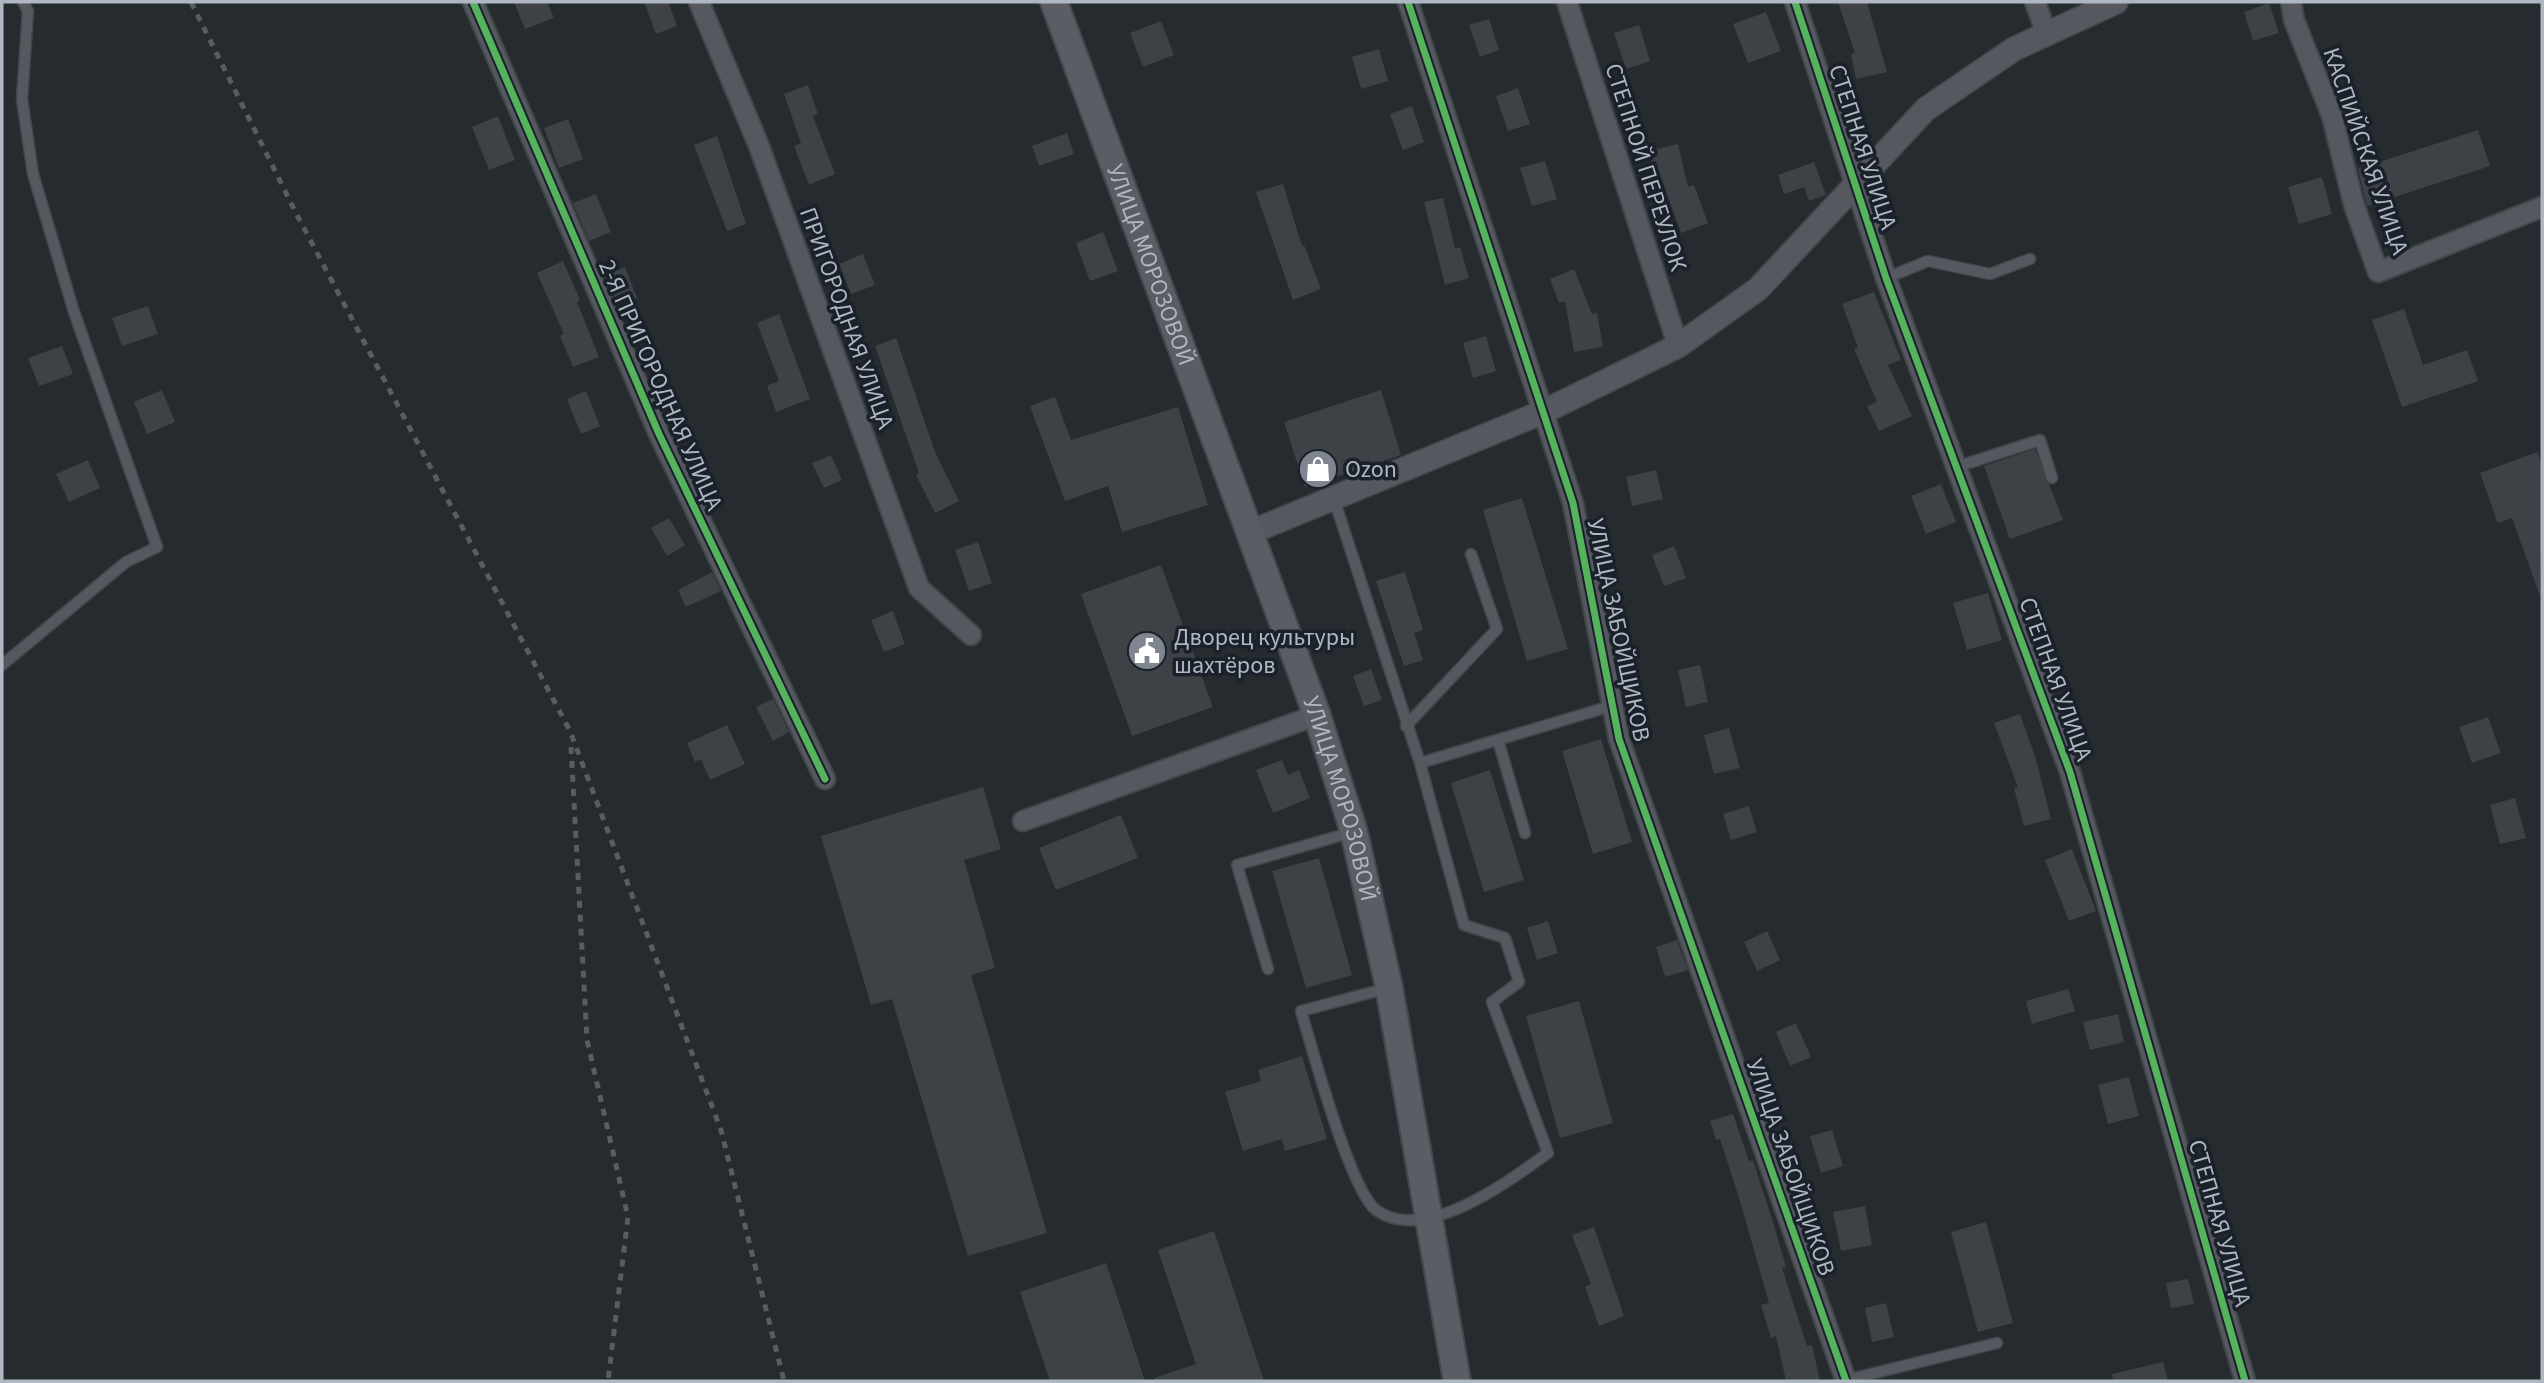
<svg xmlns="http://www.w3.org/2000/svg" width="2544" height="1383" viewBox="0 0 2544 1383" font-family="'Source Sans 3',sans-serif">
  <rect width="100%" height="100%" fill="#262b30"/>
  <path fill="#3e4247" d="M514 2H547L554 18 525 29Z
    M644 2H668L677 26 656 34Z
    M1838 2H1867L1887 72 1856 79 1851 54 1855 53Z
    M2269 3 2279 33 2253 41 2244 12Z
    M1766 12 1781 51 1748 63 1733 24Z
    M1489 19 1499 50 1480 57 1469 25Z
    M1161 21 1174 55 1143 67 1130 33Z
    M1639 25 1650 61 1626 69 1614 33Z
    M1379 49 1388 81 1361 89 1352 57Z
    M808 85 818 114 813 116 835 174 809 185 794 146 801 143 784 94Z
    M1518 88 1530 124 1508 131 1496 96Z
    M1412 106 1424 142 1403 150 1390 114Z
    M498 116 515 160 489 170 472 127Z
    M568 119 583 159 559 168 544 128Z
    M2478 130 2490 166 2367 206 2358 169Z
    M1067 133 1074 154 1039 166 1032 146Z
    M717 136 746 224 727 231 694 145Z
    M1678 144 1688 187 1694 185 1708 223 1681 233 1660 175 1655 176 1649 151Z
    M1545 161 1557 199 1532 206 1520 168Z
    M1814 162 1826 195 1809 201 1804 187 1784 194 1778 175Z
    M2322 177 2332 214 2299 224 2288 187Z
    M1283 184 1302 246 1304 245 1321 289 1293 300 1256 192Z
    M596 194 611 232 589 241 573 203Z
    M1443 198 1455 249 1460 247 1469 278 1445 285 1424 202Z
    M1103 232 1118 271 1090 281 1076 243Z
    M863 254 875 285 851 294 839 264Z
    M563 261 580 300 577 302 599 357 573 367 560 336 564 334 537 273Z
    M625 267 637 298 617 305 604 275Z
    M1574 269 1592 314 1597 313 1603 347 1574 352 1565 301 1559 303 1550 279Z
    M1874 292 1901 360 1888 365 1912 416 1879 431 1867 406 1877 402 1854 349 1858 347 1842 304Z
    M148 306 158 334 122 346 112 318Z
    M2404 309 2423 365 2467 350 2478 381 2402 407 2372 320Z
    M779 314 810 399 776 412 767 386 779 381 757 323Z
    M1486 336 1496 371 1473 378 1463 343Z
    M896 338 935 452 959 501 935 513 916 475 919 473 875 346Z
    M62 346 73 374 39 386 28 358Z
    M162 390 175 422 147 434 134 402Z
    M1381 390 1401 455 1305 487 1284 422Z
    M586 391 600 426 581 434 567 399Z
    M1055 397 1071 440 1178 407 1208 505 1122 532 1108 486 1065 501 1030 406Z
    M2035 449 2063 520 2010 539 1984 466Z
    M2537 452 2542 465 2540 596 2512 518 2498 523 2480 473Z
    M831 455 842 480 824 488 812 463Z
    M88 460 100 488 69 502 56 474Z
    M1656 470 1663 499 1632 506 1626 477Z
    M1941 484 1956 522 1926 534 1911 496Z
    M1522 498 1568 649 1527 661 1483 510Z
    M669 518 685 545 667 556 651 528Z
    M978 542 992 583 969 591 955 550Z
    M1674 546 1686 578 1664 586 1652 555Z
    M1161 565 1213 707 1132 736 1081 594Z
    M712 572 721 591 686 607 678 590Z
    M1405 572 1423 630 1414 633 1423 660 1404 666 1376 581Z
    M1988 593 2002 640 1967 650 1953 603Z
    M893 611 905 644 884 652 871 620Z
    M1700 665 1708 702 1686 707 1678 670Z
    M1371 669 1382 700 1364 706 1353 676Z
    M773 699 789 732 773 741 756 707Z
    M2020 714 2035 756 2051 819 2024 826 2014 788 2018 787 1994 723Z
    M2488 717 2501 753 2472 763 2459 727Z
    M727 725 745 764 710 780 701 759 695 762 687 743Z
    M1729 728 1740 768 1714 774 1704 735Z
    M1601 739 1632 842 1593 854 1562 751Z
    M1282 760 1288 775 1299 770 1310 798 1273 813 1256 770Z
    M1490 770 1524 880 1484 892 1451 783Z
    M983 787 1001 849 964 860 995 968 971 975 1047 1233 968 1256 892 999 871 1005 821 836Z
    M2515 798 2526 838 2500 844 2490 805Z
    M1749 806 1757 832 1731 840 1723 814Z
    M1121 815 1138 858 1056 890 1039 848Z
    M2072 849 2096 911 2069 921 2045 860Z
    M1319 858 1352 975 1306 988 1272 871Z
    M1548 921 1558 953 1537 960 1527 928Z
    M1767 931 1780 960 1757 971 1744 942Z
    M1677 940 1688 970 1665 977 1656 947Z
    M2068 989 2075 1011 2032 1024 2026 1001Z
    M1579 1001 1613 1123 1560 1138 1526 1016Z
    M2118 1014 2124 1042 2090 1050 2083 1022Z
    M1796 1023 1811 1057 1790 1066 1776 1032Z
    M1302 1056 1327 1139 1285 1151 1282 1139 1243 1151 1225 1092 1261 1081 1258 1070Z
    M2129 1077 2139 1116 2108 1124 2098 1085Z
    M1733 1114 1749 1161 1753 1160 1773 1222 1786 1267 1782 1268 1807 1346 1812 1345 1820 1381H1786L1776 1336 1771 1338 1761 1305 1769 1303 1740 1201 1720 1139 1716 1140 1710 1121Z
    M1832 1130 1843 1166 1821 1173 1810 1136Z
    M1865 1206 1872 1245 1841 1251 1833 1212Z
    M1986 1222 2013 1323 1978 1332 1951 1232Z
    M1594 1227 1624 1316 1599 1326 1585 1287 1591 1284 1572 1235Z
    M1214 1231 1264 1381H1155L1154 1378 1196 1364 1158 1250Z
    M1106 1263 1145 1381H1050L1020 1292Z
    M2188 1279 2194 1304 2171 1308 2166 1283Z
    M1886 1303 1894 1337 1872 1342 1865 1308Z
    M2163 1362 2168 1381H2113L2112 1374Z"/>
  <g fill="none" stroke-linecap="round" stroke-linejoin="round">
    <g stroke="#42464a" stroke-width="13">
      <path id="service" d="M1886 278 1928 261 1990 274 2030 259
        M1956 467 2040 440 2052 478
        M1334 499 1420 763 1611 706
        M2 665 126 562 157 547 74 312 33 174 22 99 28 11 23 2
        M1406 726 1497 629 1471 554
        M1498 740 1525 833
        M1268 969 1237 865 1353 832
        M1388 988 1301 1011C1312 1048 1350 1190 1376 1210 1424 1245 1509 1181 1548 1153L1492 1002 1519 982 1505 938 1464 925 1420 763
        M1846 1380 1997 1343"/>
    </g>
    <g stroke="#42464a" stroke-width="23">
      <path id="minor" d="M473 2 659 434 825 779
        M699 2 759 146 919 588 971 635
        M1408 2 1573 503 1619 739 1846 1381
        M1567 2 1678 346
        M1795 2 1886 278 2070 772 2245 1381
        M2035 2 2046 32
        M2291 2 2294 20 2332 116 2354 205 2378 272 2542 207
        M1023 821 1317 715"/>
    </g>
    <g stroke="#42464a" stroke-width="26">
      <path id="tertiary" d="M1251 532 1543 412 1678 346 1758 289 1926 109 2014 49 2116 2"/>
    </g>
    <g stroke="#43474d" stroke-width="30">
      <g id="secondary">
        <path id="s1" d="M1054 2 1317 715 1354 832 1389 987 1457 1381"/>
      </g>
    </g>
    <use href="#service" stroke="#55595f" stroke-width="10"/>
    <use href="#minor" stroke="#55595f" stroke-width="19"/>
    <use href="#tertiary" stroke="#55595f" stroke-width="23"/>
    <use href="#secondary" stroke="#5a5d64" stroke-width="26"/>
    <path stroke="#595d62" stroke-width="5" stroke-dasharray="7 7" stroke-linecap="butt" d="M191 2 297 215 570 731 721 1130 784 1381
      M571 747 587 1040 628 1217 608 1381"/>
    <g stroke="#1b212a" stroke-width="11">
      <path id="cycleway" d="M473 2 659 434 825 779
        M1408 2 1573 503 1619 739 1846 1381
        M1795 2 1886 278 2070 772 2245 1381"/>
    </g>
    <use href="#cycleway" stroke="#56b35d" stroke-width="7"/>
  </g>
  <defs>
    <g id="shop-disc" transform="scale(2.0125)"><circle r="9.5" fill="#7f868f" stroke="#1b212a"/><path d="M-5-2.5h2.3a2.7 3.5 0 0 1 5.4 0H5L5.5 6h-11ZM-1.5-2.5h3a1.5 2.3 0 0 0-3 0Z" fill="#fff"/></g>
    <g id="civic-disc" transform="scale(2.0125)"><circle r="9.5" fill="#7f868f" stroke="#1b212a"/><path d="M-.6-6.5H3V-4.5H.6V-3L4-1V1h2V6H-6V1h2V-1L-.6-3ZM-1.2 2.5V6h2.4V2.5Z" fill="#fff"/></g>
  </defs>
  <g fill-rule="evenodd">
    <use href="#shop-disc" x="1318" y="469"/>
    <use href="#civic-disc" x="1147" y="651"/>
  </g>
  <g text-anchor="middle" stroke-width="7" stroke-linejoin="round" paint-order="stroke">
    <g font-size="24" fill="#afb7c2" stroke="#1b212a">
      <text transform="translate(1863 147) rotate(72)" y="8">СТЕПНАЯ УЛИЦА</text>
      <text transform="translate(2366 151) rotate(71)" y="8">КАСПИЙСКАЯ УЛИЦА</text>
      <text transform="translate(1646 167) rotate(72)" y="8">СТЕПНОЙ ПЕРЕУЛОК</text>
      <text dy="8" stroke="none"><textPath href="#s1" startOffset="280">УЛИЦА МОРОЗОВОЙ</textPath></text>
      <text transform="translate(847 318) rotate(70)" y="8">ПРИГОРОДНАЯ УЛИЦА</text>
      <text transform="translate(661 385) rotate(66)" y="8">2-Я ПРИГОРОДНАЯ УЛИЦА</text>
      <text transform="translate(1619 630) rotate(78)" y="8">УЛИЦА ЗАБОЙЩИКОВ</text>
      <text transform="translate(2056 679) rotate(70)" y="8">СТЕПНАЯ УЛИЦА</text>
      <text dy="8" stroke="none"><textPath href="#s1" startOffset="847">УЛИЦА МОРОЗОВОЙ</textPath></text>
      <text transform="translate(1791 1167) rotate(71)" y="8">УЛИЦА ЗАБОЙЩИКОВ</text>
      <text transform="translate(2220 1223) rotate(74)" y="8">СТЕПНАЯ УЛИЦА</text>
    </g>
    <g font-size="24" fill="#afb7c2" stroke="#1b212a" text-anchor="start">
      <text x="1345" y="477">Ozon</text>
      <text x="1174" y="645">Дворец культуры<tspan x="1174" dy="28">шахтёров</tspan></text>
    </g>
  </g>
  <rect width="2544" height="1383" fill="none" stroke="#afb7c2" stroke-width="7"/>
</svg>
